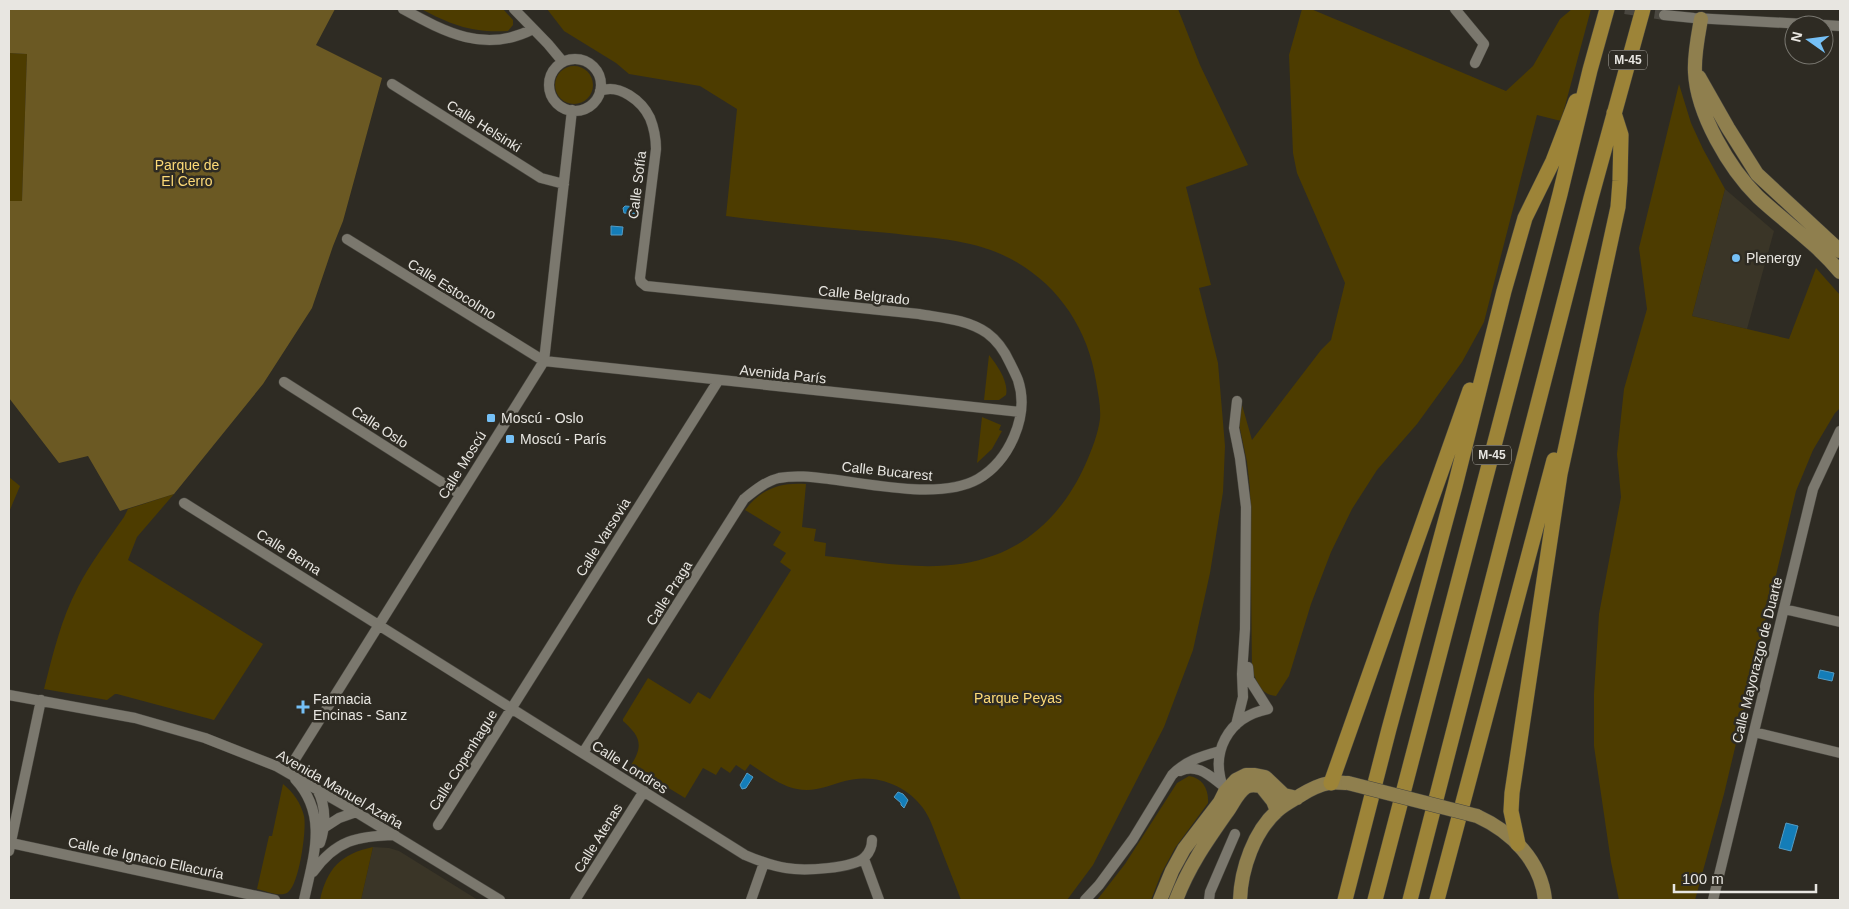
<svg xmlns="http://www.w3.org/2000/svg" width="1849" height="909" viewBox="0 0 1849 909" font-family="Arial,sans-serif">
  <rect width="100%" height="100%" fill="#2e2b23"/>
  <path fill="#3a3527" d="M1725 189 1774 231 1747 329 1692 316Z
    M373 847 389 848 399 851 478 900H361Z"/>
  <path fill="#4d3c00" d="M421 9H503L513 20V25L508 31C472 33 452 25 421 9Z
    M547 9H1178L1200 65 1248 165 1186 187 1211 285 1199 288 1218 363 1225 446 1223 492 1210 573 1193 650 1164 727 1093 865 1067 900H961C954 881 946 862 939 843 934 831 931 819 923 808 906 784 873 773 845 781 830 785 814 793 797 789 780 786 764 773 750 764L745 771 736 765 730 773 721 767 716 775 703 768 685 798 631 765C644 745 640 736 623 721V719L648 678 690 704 698 692 710 699 791 570 780 562 786 553 773 545 781 532 745 510C761 489 780 482 806 484L802 527 816 529 814 541 826 543 825 556C881 562 940 576 995 555 1038 539 1068 504 1086 463 1092 449 1098 434 1100 419 1101 406 1098 394 1096 381 1088 329 1058 284 1011 259 974 239 930 238 889 233 834 228 780 223 726 216L737 109 700 86 629 74 616 63 564 31Z
    M1302 9H1311L1506 91 1533 66 1560 19 1572 9H1591L1561 121 1537 115 1484 322 1462 362 1417 424 1377 470 1352 509 1331 552 1311 604 1289 676 1276 696C1261 695 1257 682 1252 670L1250 489 1247 462 1239 424 1242 405 1252 440 1321 350 1331 340 1345 283 1297 173 1293 153 1289 55Z
    M9 53 27 54 22 202 9 201Z
    M555 85a19 19 0 1 1 38 0a19 19 0 1 1-38 0Z
    M1679 84 1691 123 1703 149 1725 189 1692 316 1789 339 1816 268 1840 295V408L1835 413 1813 450 1796 491 1724 794 1695 900H1619L1611 862 1594 746V694L1599 614 1621 497 1617 454 1624 389 1647 309 1639 248Z
    M989 355C997 365 1009 382 1006 395L999 400H984Z
    M982 417 1001 425 999 430 1002 431 992 449 977 463Z
    M9 477 20 486 9 512Z
    M174 494 137 537 128 560 263 644 214 720 117 694H115L107 700 44 689C53 654 61 619 78 587 91 562 108 540 124 517L128 509Z
    M1189 776C1203 778 1209 790 1208 803L1175 848 1161 874 1151 900H1097L1125 864 1177 783Z
    M283 784C293 792 301 803 304 816 307 829 299 887 287 893 279 897 266 891 257 889L269 836H272Z
    M373 847 361 900H320C327 869 340 854 373 847Z"/>
  <path fill="#6b5923" d="M9 9H335L316 45 382 78 343 221 333 246 312 308 263 384 174 494 120 511 88 456 59 463 9 398V201H22L27 54 9 53Z"/>
  <path fill="#147db8" stroke="#549cc4" d="M625 206 639 207V214L624 213 623 208Z
    M611 226 623 227 622 235H611Z
    M1820 670 1834 673 1832 681 1818 678Z
    M747 773 753 777 746 788 742 789 740 785Z
    M898 792 903 794 908 800 904 808 901 805V803L894 797Z
    M1786 823 1798 826 1791 851 1779 848Z"/>
  <g fill="none" stroke-linecap="round" stroke-linejoin="round">
    <path stroke="#4a4740" stroke-width="10" stroke-dasharray="10 5" stroke-linecap="butt" d="M1625 9 1664 15"/>
    <g stroke="#48463f" stroke-width="11">
      <path id="minor" d="M403 9C445 32 485 54 533 29
        M514 9 548 44 563 62
        M1455 9 1484 44 1475 63
        M1664 15 1694 18 1822 25
        M1824 25 1840 26
        M549 85a26 26 0 1 1 52 0a26 26 0 1 1-52 0Z
        M392 84 541 178 564 184
        M347 239 544 361 1020 412
        M284 382 460 494
        M184 503 745 855C759 861 772 866 786 868 803 871 853 869 865 857 870 852 872 847 872 840
        M1784 609 1840 622
        M9 695 135 718 205 738 276 766 356 812 500 900
        M1236 725 1243 697 1242 674 1245 629 1246 507 1240 458 1234 428 1237 401
        M1754 732 1840 753
        M583 753 744 499C754 491 766 481 779 478 796 475 812 477 829 479 871 484 941 500 978 479 1009 461 1030 416 1018 380 1016 375 1013 369 1010 363 1005 352 998 341 987 333 967 319 942 318 919 314L646 286 641 282 640 278 656 149C656 138 654 128 650 118 642 101 619 83 600 91
        M1180 771C1196 763 1209 775 1222 785
        M287 772 544 361 572 110
        M295 779C329 815 313 858 304 900
        M317 789C326 806 326 825 320 843
        M1225 792C1208 753 1228 717 1268 709L1249 679 1248 667
        M438 825 718 381
        M322 829 339 818 356 812
        M11 843 275 900
        M9 851 41 700
        M864 859 879 900
        M313 872C336 840 357 836 395 835
        M575 900 644 791
        M751 900 764 863
        M1085 900 1099 885 1133 839 1172 775C1185 761 1202 756 1220 751
        M1209 900 1210 892 1235 834
        M1713 900 1813 489 1840 431"/>
    </g>
    <g stroke="#48463f" stroke-width="15">
      <path id="major" d="M1701 19C1698 36 1694 55 1695 72 1697 114 1729 168 1758 197 1786 223 1816 243 1840 272
        M1699 77 1728 128 1757 174 1840 251
        M1477 816C1512 832 1541 861 1545 900
        M1160 900 1172 871 1184 849 1220 802 1225 792 1236 780 1246 775H1255L1265 777 1284 795 1297 798
        M1176 900C1189 866 1206 842 1227 812 1233 804 1237 793 1246 787 1251 784 1255 785 1261 786L1273 801 1277 811
        M1240 900C1241 869 1254 831 1278 810 1285 804 1293 800 1301 795 1309 790 1319 785 1329 783 1335 782 1342 783 1348 783"/>
    </g>
    <g stroke="#48463f" stroke-width="16">
      <path id="highway" d="M1331 783 1470 390
        M1518 844 1511 811 1512 793 1560 474 1618 207 1620 181 1621 135 1614 113
        M1345 900 1389 729 1455 486 1504 291 1525 218 1553 161 1576 101
        M1375 900 1560 194 1590 70 1607 9
        M1410 900 1591 198 1643 9
        M1437 900 1554 460"/>
    </g>
    <use href="#minor" stroke="#7b786e" stroke-width="10"/>
    <use href="#major" stroke="#8f7f4e" stroke-width="14"/>
    <use href="#highway" stroke="#9d8438" stroke-width="15"/>
    <g stroke="#48463f" stroke-width="15" stroke-linecap="butt">
      <path id="major-bridge" d="M1348 783 1477 816"/>
    </g>
    <use href="#major-bridge" stroke="#8f7f4e" stroke-width="14"/>
  </g>
  <g fill="#75c0f6" stroke="#2e2b23" stroke-width="2">
    <circle cx="1736" cy="258" r="5"/>
    <rect x="486" y="413" width="10" height="10" rx="2.5"/>
    <rect x="505" y="434" width="10" height="10" rx="2.5"/>
    <path d="M300.5 699.5h5v5h5v5h-5v5h-5v-5h-5v-5h5z"/>
  </g>
  <g text-anchor="middle" stroke-width="5" stroke-linejoin="round" paint-order="stroke">
    <g fill="#2e2b23" stroke="#b0aea8" stroke-width="1">
      <rect x="1609" y="50.5" width="38" height="19" rx="4"/>
      <rect x="1473" y="445.5" width="38" height="19" rx="4"/>
    </g>
    <g font-size="12" font-weight="bold" fill="#e8e6e1">
      <text x="1628" y="64">M-45</text>
      <text x="1492" y="459">M-45</text>
    </g>
    <g font-size="14" fill="#e8e6e1" stroke="#2e2b23">
      <text transform="translate(484 126) rotate(32)" y="5">Calle Helsinki</text>
      <text transform="translate(637 185) rotate(-83)" y="5">Calle Sofía</text>
      <text transform="translate(452 289) rotate(32)" y="5">Calle Estocolmo</text>
      <text transform="translate(864 295) rotate(6)" y="5">Calle Belgrado</text>
      <text transform="translate(783 374) rotate(6)" y="5">Avenida París</text>
      <text transform="translate(380 427) rotate(33)" y="5">Calle Oslo</text>
      <text transform="translate(462 465) rotate(-58)" y="5">Calle Moscú</text>
      <text transform="translate(887 471) rotate(6)" y="5">Calle Bucarest</text>
      <text transform="translate(603 537) rotate(-58)" y="5">Calle Varsovia</text>
      <text transform="translate(289 552) rotate(32)" y="5">Calle Berna</text>
      <text transform="translate(669 593) rotate(-58)" y="5">Calle Praga</text>
      <text transform="translate(1757 660) rotate(-76)" y="5">Calle Mayorazgo de Duarte</text>
      <text transform="translate(463 760) rotate(-58)" y="5">Calle Copenhague</text>
      <text transform="translate(630 767) rotate(32)" y="5">Calle Londres</text>
      <text transform="translate(340 789) rotate(30)" y="5">Avenida Manuel Azaña</text>
      <text transform="translate(598 838) rotate(-58)" y="5">Calle Atenas</text>
      <text transform="translate(146 858) rotate(12)" y="5">Calle de Ignacio Ellacuría</text>
    </g>
    <g font-size="14" fill="#fdda77" stroke="#2e2b23">
      <text x="187" y="170">Parque de<tspan x="187" dy="16">El Cerro</tspan></text>
      <text x="1018" y="703">Parque Peyas</text>
    </g>
    <g font-size="14" fill="#e8e6e1" stroke="#2e2b23" text-anchor="start">
      <text x="1746" y="263">Plenergy</text>
      <text x="501" y="423">Moscú - Oslo</text>
      <text x="520" y="444">Moscú - París</text>
      <text x="313" y="704">Farmacia<tspan x="313" dy="16">Encinas - Sanz</tspan></text>
    </g>
  </g>
  <rect width="1849" height="909" fill="none" stroke="#e8e6e1" stroke-width="20"/>
  <g transform="translate(1809 40) rotate(284)"><circle r="24" fill="#2e2b23" stroke="#78766f"/>
  <path d="M0-4L9 19L0 12L-9 19Z" fill="#75c0f6"/>
  <text y="-8" font-size="14" font-weight="bold" text-anchor="middle" fill="#e8e6e1">N</text>
  </g>
  <path d="M1674 884v8h142v-8" fill="none" stroke="#e8e6e1" stroke-width="2.5"/>
  <text x="1682" y="884" font-size="15" fill="#e8e6e1" stroke="#2e2b23" stroke-width="4" paint-order="stroke">100 m</text>
</svg>
